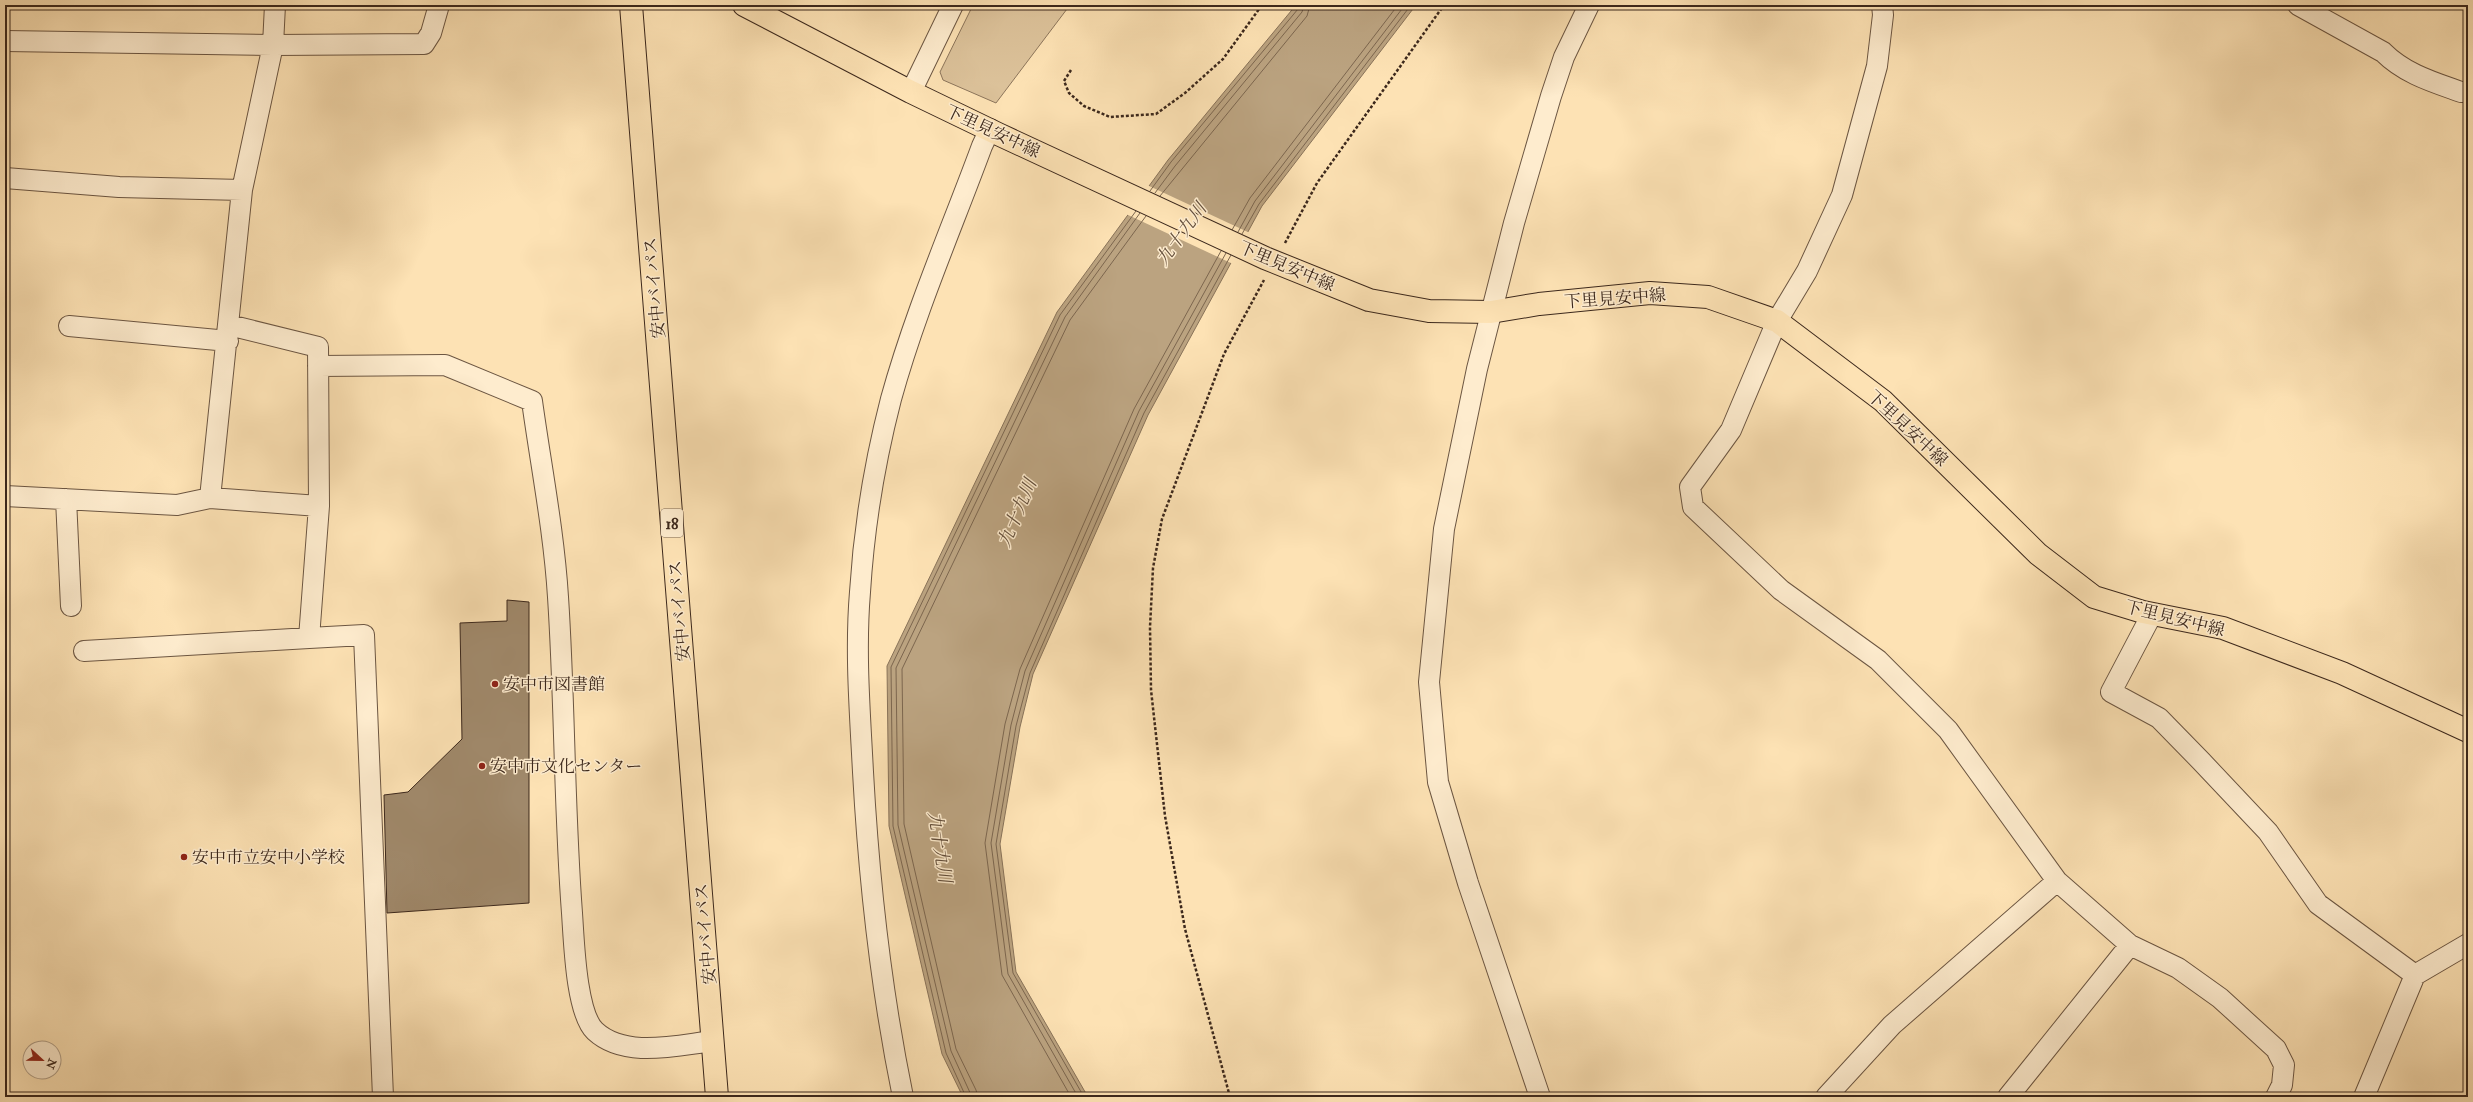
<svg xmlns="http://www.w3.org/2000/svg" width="2473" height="1102" viewBox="0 0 2473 1102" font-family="'IM FELL Double Pica','Noto Serif JP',serif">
  <rect width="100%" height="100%" fill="#fde2b4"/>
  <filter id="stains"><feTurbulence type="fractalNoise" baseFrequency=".005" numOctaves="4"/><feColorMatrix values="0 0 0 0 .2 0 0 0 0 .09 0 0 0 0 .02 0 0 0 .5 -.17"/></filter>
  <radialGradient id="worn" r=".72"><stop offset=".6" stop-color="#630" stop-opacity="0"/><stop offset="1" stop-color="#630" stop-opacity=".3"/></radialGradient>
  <path fill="#dcc29a" stroke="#8c755b" d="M973 5H1070L996 103 943 80 940 72Z"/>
  <path fill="#bba380" stroke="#887258" d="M1296 5H1416L1262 206 1148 415 1033 674 1020 727 1000 844 1016 972 1088 1097H963L942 1054 889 826 887 666 1057 312 1168 160Z"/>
  <path fill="#fde2b4" d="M1147 185 1250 233 1233 264 1126 214Z"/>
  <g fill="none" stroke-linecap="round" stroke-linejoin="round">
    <path stroke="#7c664e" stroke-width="1" d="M1150 191 1171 162 1298 9 1299 5
      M1155 193 1175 166 1302 12 1304 5
      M1160 196 1307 16 1310 5
      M1232 230 1250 198 1398 5
      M1238 232 1255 201 1405 5
      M1242 234 1259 204 1411 5
      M966 1097 946 1053 893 826 891 667 1060 315 1136 211
      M972 1097 951 1051 898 825 896 668 1065 317 1140 213
      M978 1097 976 1090 956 1049 904 824 902 669 1070 320 1146 216
      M1071 1097 1002 975 985 843 1005 724 1020 669 1134 409 1221 251
      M1078 1097 1008 974 991 843 1011 725 1025 671 1139 411 1226 253
      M1084 1097 1013 973 996 844 1016 726 1030 673 1144 413 1231 255"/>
  </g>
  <path fill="#a0896b" stroke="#3c281c" d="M507 600 529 602V903L387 913 384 795 408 792 462 739 460 623 507 621Z"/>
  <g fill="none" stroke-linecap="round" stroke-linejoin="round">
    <g stroke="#6c5642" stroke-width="22">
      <path id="minor" d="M1882 5 1883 15 1877 66 1842 195 1807 271 1777 321 1731 430 1690 487 1693 507 1781 590 1878 660 1948 730 2057 881 2130 945 2178 968 2220 998 2276 1049 2284 1065 2282 1085 2276 1097
        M2298 5 2383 52C2405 74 2433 82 2461 92H2468
        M5 41 273 45 424 44 431 33 439 5
        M911 92 953 5
        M5 178 119 187 242 190
        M69 326 228 341
        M318 366 445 365 532 401C541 466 554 532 558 597 565 703 564 808 572 913 574 941 576 1013 595 1031 625 1059 677 1045 713 1041
        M5 496 177 505 210 498 319 506
        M210 498 242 190 273 45 275 5
        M66 499 71 606
        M2152 614 2111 692 2159 718 2201 761 2268 832 2318 904 2415 975 2468 944
        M309 638 364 635 383 1097
        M84 651 309 638 319 506 318 347 229 325
        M903 1097C881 990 869 882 863 772 860 713 855 652 860 592 864 527 875 461 891 399 915 312 951 230 982 146L990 129
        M1540 1097 1468 883 1438 782 1429 682 1444 529 1477 369 1514 223 1551 96 1564 57 1589 5
        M1826 1097 1892 1025 2057 881
        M2008 1097 2130 945
        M2364 1097 2415 975"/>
    </g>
    <g stroke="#3c281c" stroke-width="24">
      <path id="major" d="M744 5 911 92 998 134 1265 258 1369 300 1429 311 1491 312 1539 304 1650 293 1708 297 1777 321 1883 401 2038 554 2094 597 2143 612 2223 628 2342 673 2468 731"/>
    </g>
    <g stroke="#3c281c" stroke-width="24">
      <path id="highway" d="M631 5 717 1097"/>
    </g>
    <path stroke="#3c281c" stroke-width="2.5" stroke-dasharray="3 2" stroke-linecap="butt" d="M1071 70 1064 81 1069 93 1084 106 1110 117 1156 114 1185 93 1223 59 1262 5
      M1285 243 1317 183 1444 5
      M1230 1097 1185 929 1165 816 1151 690 1150 627 1153 568 1162 519 1224 354 1264 280"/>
    <use href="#minor" stroke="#feecce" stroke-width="20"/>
    <use href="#major" stroke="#fde2b4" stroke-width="22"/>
    <use href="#highway" stroke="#fde2b4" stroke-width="22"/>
  </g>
  <g fill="#8f2418" stroke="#feecce" stroke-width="1.5">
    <circle cx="495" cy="684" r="4"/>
    <circle cx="482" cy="766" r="4"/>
    <circle cx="184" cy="857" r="4"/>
  </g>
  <g text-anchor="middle" stroke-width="3" stroke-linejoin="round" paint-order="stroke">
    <rect fill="#feecce" stroke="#766351" stroke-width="1" x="661" y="509" width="22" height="28" rx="3"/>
    <g font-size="16" font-weight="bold" fill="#3c281c">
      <text x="672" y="529">18</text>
    </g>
    <g font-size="17" fill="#3c281c" stroke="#feecce">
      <text transform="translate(993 131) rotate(25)" y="6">下里見安中線</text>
      <text transform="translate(1287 266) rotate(23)" y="6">下里見安中線</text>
      <text transform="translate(654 288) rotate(-95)" y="6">安中バイパス</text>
      <text transform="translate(1615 298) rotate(-4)" y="6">下里見安中線</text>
      <text transform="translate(1908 428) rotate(43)" y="6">下里見安中線</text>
      <text transform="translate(679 611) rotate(-95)" y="6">安中バイパス</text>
      <text transform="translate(2175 618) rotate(14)" y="6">下里見安中線</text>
      <text transform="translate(705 934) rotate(-95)" y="6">安中バイパス</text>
    </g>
    <g font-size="17" fill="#3c281c" stroke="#feecce" text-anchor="start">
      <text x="503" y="690">安中市図書館</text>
      <text x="490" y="772">安中市文化センター</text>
      <text x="192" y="863">安中市立安中小学校</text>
    </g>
    <g font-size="18" font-style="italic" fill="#624d3a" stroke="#feecce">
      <text transform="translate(1181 234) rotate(-54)" y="6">九十九川</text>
      <text transform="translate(1017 513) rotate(-67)" y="6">九十九川</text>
      <text transform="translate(940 847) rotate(81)" y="6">九十九川</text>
    </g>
  </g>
  <rect width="2473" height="1102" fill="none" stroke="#fde2b4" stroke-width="20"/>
  <rect x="6" y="6" width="2461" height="1090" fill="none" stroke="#3c281c" stroke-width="2"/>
  <rect x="10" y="10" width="2453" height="1082" fill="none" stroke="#3c281c"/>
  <g transform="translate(42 1060) rotate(112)"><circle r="19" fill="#feecce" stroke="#b09e87"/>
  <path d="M0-3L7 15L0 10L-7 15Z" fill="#8f2418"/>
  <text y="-6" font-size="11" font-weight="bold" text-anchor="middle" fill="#3c281c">N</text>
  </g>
  <rect width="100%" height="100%" filter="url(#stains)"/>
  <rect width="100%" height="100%" fill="url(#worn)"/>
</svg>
